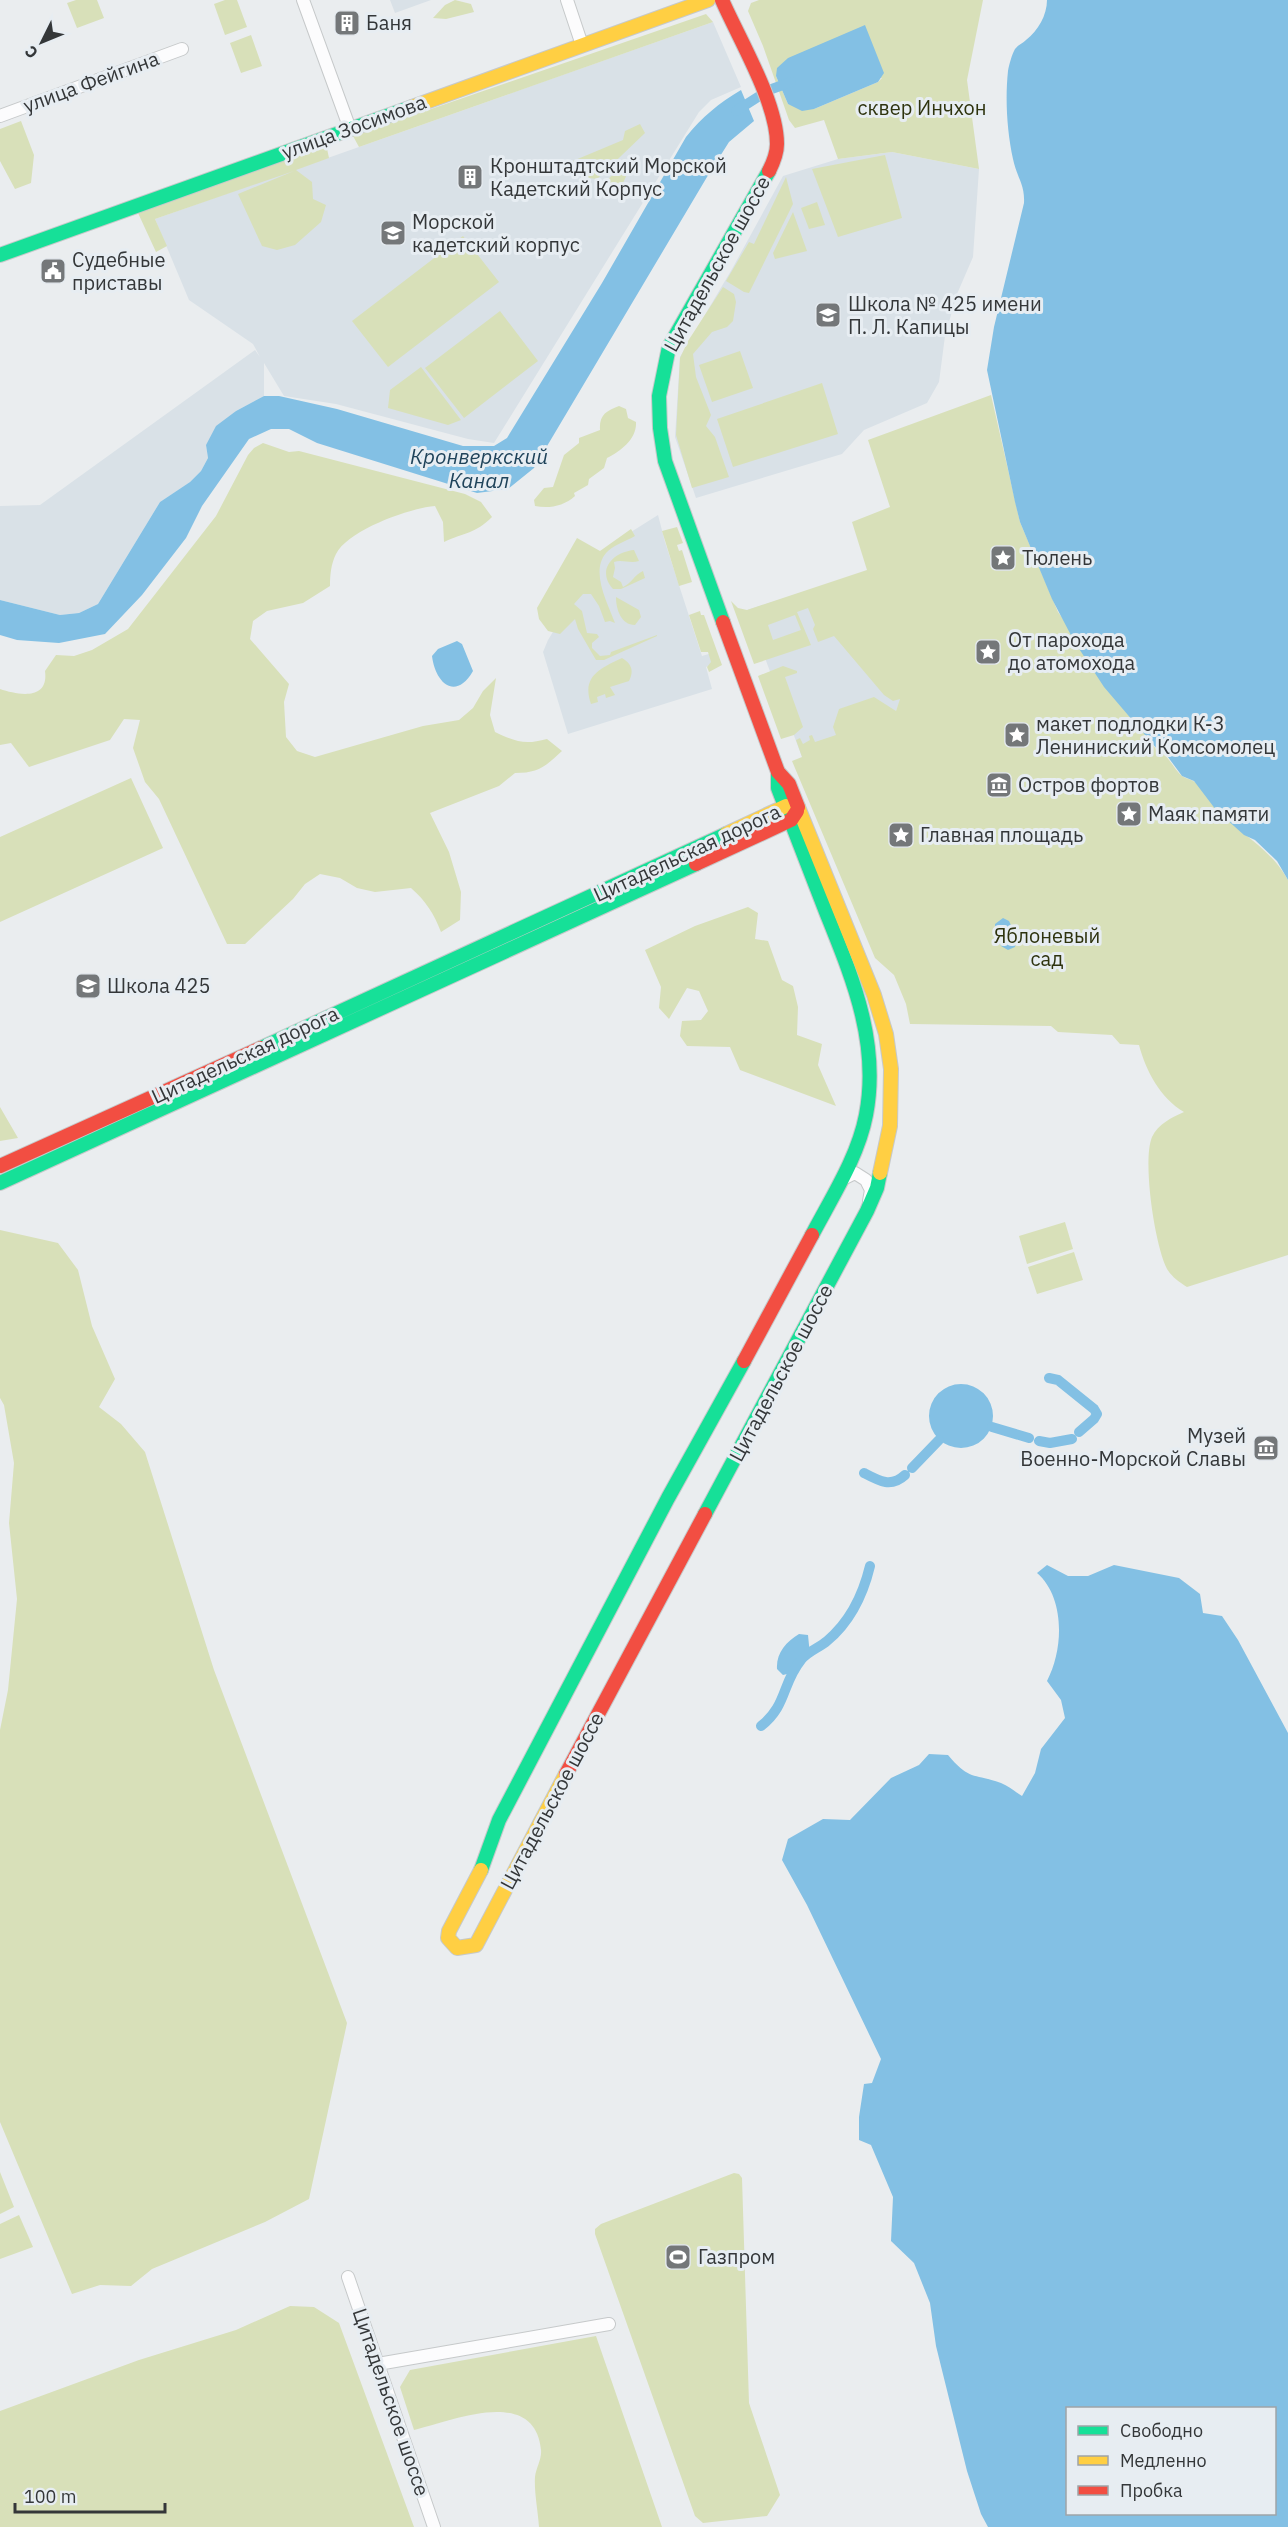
<svg xmlns="http://www.w3.org/2000/svg" width="1288" height="2527" viewBox="0 0 1288 2527" font-family="'IBM Plex Sans',sans-serif">
  <rect width="100%" height="100%" fill="#eaedef"/>
  <path fill="#d9e1e7" d="M390 0H431L395 13Z
    M713 22 741 87 711 100 699 112 494 443 468 439 336 404 284 396 264 363V396L236 411 206 445 208 458 201 471 190 482 160 502 98 604 79 613 60 615 0 600V506L40 505 255 350 260 357 253 344 189 300 155 219Z
    M892 152 979 169 973 257 957 294 945 336 939 382 927 403 864 430 842 454 696 498 675 437 680 357 732 269 783 176 838 159Z
    M658 515 665 542 702 656 712 653 716 663 706 667 712 689 568 734 543 652 548 640 604 549Z
    M831 583 906 685 896 711 802 757 747 610Z"/>
  <path fill="#d8e0b9" fill-rule="evenodd" d="M76 0H97L104 18 77 28 67 3Z
    M225 0H237L247 27 225 35 214 4Z
    M455 0 471 4 474 12 446 19 433 18 445 5Z
    M759 0H983L967 80 979 169 892 152 838 159 824 120 795 128 789 120 763 46 748 11 751 3ZM776 76 882 78 878 82 814 109 788 104Z
    M706 14 713 22 359 147 353 136Z
    M251 35 262 66 241 73 230 43Z
    M21 121 34 155 31 183 15 189 0 161V129Z
    M640 124 645 133 597 179 589 178 568 163 623 140 625 131Z
    M326 144 329 158 296 170 312 182 313 199 326 205 321 222 295 245 277 250 262 246 238 194 294 171 155 219 167 246 156 252 138 213Z
    M885 155 902 218 838 237 812 169Z
    M631 158C627 173 625 190 608 195L602 189 607 180Z
    M786 177 793 204 749 293 744 292 726 281 749 242 754 244Z
    M817 202 825 225 809 229 801 208Z
    M793 212 807 251 775 259 773 253Z
    M463 236 499 282 388 367 352 321Z
    M723 287 734 294 736 302 733 321 727 327 712 332 693 354 696 377 711 415 706 426 715 437 729 477 692 488 676 435 680 358 688 341Z
    M500 311 538 361 464 418 425 368Z
    M740 351 753 388 712 402 699 365Z
    M421 367 461 420 448 425 388 408 390 390Z
    M822 383 838 434 733 467 717 419Z
    M991 395 1020 522 1058 612 1156 749C1169 755 1172 767 1182 776 1186 779 1191 779 1195 782 1204 790 1210 803 1218 811 1243 836 1270 848 1288 880V1255L1187 1287C1179 1282 1172 1277 1167 1269 1155 1246 1142 1161 1152 1137 1158 1124 1171 1118 1184 1112 1160 1098 1146 1071 1139 1045L1120 1044 1112 1035 1058 1032 1051 1026 910 1024 906 1004 894 975 875 958 792 761 802 757 796 740 800 738 803 744 810 740 809 736 812 735 815 742 836 735 833 727 839 709 874 697 896 711 900 699 893 701 884 695 834 636 818 642 813 629 815 625 808 608 797 612 811 645 754 664 731 601 738 608 747 610 867 570 852 522 890 507 868 440ZM795 615 801 630 773 640 768 625Z
    M619 406 626 409 628 418 636 422C637 439 621 451 607 458L604 468 589 479 588 485 574 493 575 496C564 506 549 509 535 506L534 500 544 488 553 487 564 455 579 443V438L600 430C599 415 606 411 619 406Z
    M263 443 289 452 299 451 465 494 481 502 492 517C475 534 465 532 444 542L443 522 435 506C410 508 348 530 336 554 331 564 330 575 330 586L303 603 267 611 253 621 250 639 289 684 284 702 286 737 297 751 315 757 423 726 459 720 473 708 483 691 496 678 490 715 495 732C516 742 525 745 547 739L562 751C545 767 538 773 515 773L499 786 430 813 449 852 461 892 460 920 441 932C434 914 426 901 411 888L375 892 357 888 340 878 320 874 305 884 293 899 245 944H227L159 799 145 782 133 748 140 720 124 719 110 740 29 767 11 743 0 745V689C18 695 49 701 45 671L56 655 74 656 92 650 128 629 216 516 248 455 254 448Z
    M677 527 683 543 677 545 679 551 682 550 692 582 679 586 662 531Z
    M631 529 635 536C626 541 612 546 606 553 590 572 608 604 615 623L610 621 605 622 599 606 591 594H583L574 604 582 611 587 633 597 634 599 637 592 643V648L600 656 610 655 611 652 657 635V636L604 660H596L578 629 575 619 560 634 548 631 539 619 537 608 577 538 600 551Z
    M634 550 639 561C630 564 622 559 614 562L615 568 613 577 621 582 623 587C631 584 634 575 643 571L645 578 621 589H613C596 570 613 552 634 550Z
    M616 597 639 610 641 617 635 625C621 625 616 609 616 597Z
    M700 611 701 615H704L722 665 709 672 707 667 711 662 708 652H701L689 615Z
    M622 658C632 664 634 671 629 681L610 687 615 695 606 698 605 694 597 697 598 702 591 704C581 676 601 668 622 658Z
    M783 666 797 671V673L785 677 803 727 794 735 781 739 758 676Z
    M131 778 163 848 0 922V837Z
    M748 907 758 913 755 939 768 941 782 980 793 986 798 1007 797 1035 822 1044 818 1065 836 1106 740 1070 730 1047 687 1046 680 1036 682 1021 701 1020 708 1011 699 991 687 988 669 1019 659 1008 661 987 645 950 695 926Z
    M0 1107 18 1138 0 1141Z
    M1065 1222 1073 1249 1027 1264 1019 1236Z
    M0 1230 58 1243 78 1270 92 1326 115 1379 99 1407 121 1424 145 1452 214 1670 347 2023 309 2199 265 2222 152 2269 131 2286 100 2285 72 2294 0 2122V1730L8 1690 17 1599 9 1523 14 1463 4 1405 0 1398Z
    M1074 1252 1083 1280 1037 1294 1028 1267Z
    M0 2172 14 2207 0 2214Z
    M734 2173 739 2174 742 2178 749 2403 780 2495 767 2516 703 2523 695 2516 595 2234V2229L601 2224Z
    M19 2215 33 2247 0 2259V2224Z
    M290 2306 314 2307 339 2323 414 2527H0V2411L139 2360 236 2330Z
    M596 2336 662 2527H539C538 2511 534 2492 535 2477 536 2468 542 2459 541 2450 535 2385 451 2421 414 2430L400 2387 410 2370Z"/>
  <path fill="#83c0e4" fill-rule="evenodd" d="M1047 0H1288V880L1277 861 1255 840 1244 835 1216 810 1194 781 1182 776 1165 753 1157 749 1104 687 1074 641 1052 599 1020 522 1015 502 987 370 994 327 1024 203C1025 184 1017 178 1013 159 1007 131 1005 99 1008 71 1009 65 1012 54 1015 49 1018 45 1023 43 1026 40 1038 31 1047 15 1047 0Z
    M865 25 884 73 878 82 814 109 802 111 788 104 776 76 777 68 788 58Z
    M741 90 754 121 729 142 707 177 534 468 508 489 477 493 317 443 289 429H271L249 439 202 506 186 538 142 595 105 634 59 643 17 640 0 635V600L60 615 79 613 98 604 160 502 190 482 201 471 208 458 206 445 216 426 236 411 264 396H279L337 409 463 446H494L507 438 602 283 686 137C702 117 719 103 741 90Z
    M457 641 462 644 473 671C455 702 435 682 432 656L438 649Z
    M1003 918 1009 921 1017 938 1015 947 1008 950 1001 946 995 930V924Z
    M929 1416a32 32 0 1 1 64 0a32 32 0 1 1-64 0Z
    M1047 1565 1068 1576H1088L1114 1565 1179 1578 1200 1594 1203 1613 1222 1616 1238 1640 1288 1733V2527H988L981 2514 967 2471 936 2346 930 2303 914 2263 891 2241 893 2197 871 2145 859 2140V2117L864 2084 872 2083 881 2059 807 1905 782 1860 788 1839 823 1819 850 1820 891 1778 919 1765 929 1754 948 1755C970 1781 973 1773 1001 1783 1009 1786 1015 1792 1022 1796L1035 1773 1041 1749 1065 1718 1061 1700 1047 1681C1064 1649 1065 1597 1037 1573ZM1068 2408H1274V2514H1068Z
    M799 1634 808 1635 810 1655 795 1672 783 1675 777 1669C776 1653 786 1642 799 1634Z"/>
  <g fill="none" stroke-linecap="round" stroke-linejoin="round">
    <path stroke="#83c0e4" stroke-width="10" d="M736 111 769 90 791 82
      M1049 1378 1058 1380 1094 1409 1097 1414 1094 1419 1079 1432
      M992 1427 1029 1438
      M1039 1441 1050 1443 1072 1439
      M912 1468 939 1440
      M864 1473C879 1481 891 1488 905 1475
      M761 1726C787 1706 782 1683 801 1660 808 1651 819 1648 827 1641 851 1621 863 1595 870 1566"/>
    <g stroke="#c6c9ca" stroke-width="14">
      <path id="street" d="M303 0 350 129
        M567 0 582 45
        M0 116 182 49
        M841 1180 855 1173 866 1180 871 1190 869 1201
        M348 2277 434 2527
        M378 2364 609 2324"/>
    </g>
    <g stroke="#c6c9ca" stroke-width="16">
      <path id="fast" d="M0 255 412 107
        M723 622 665 461 660 428 659 396 669 347 769 171
        M778 772V788C794 829 810 870 826 912 852 977 880 1042 866 1115 858 1157 832 1197 812 1235
        M261 1048 726 834
        M0 1183 696 864
        M705 1514 867 1211 877 1188 880 1173
        M481 1870 499 1820 668 1498 744 1361"/>
    </g>
    <g stroke="#c6c9ca" stroke-width="16">
      <path id="slow" d="M412 107 708 0
        M798 807 874 995 886 1034 891 1069 890 1126 880 1173
        M726 834 786 806 795 808
        M481 1870 449 1931 448 1938 457 1948 476 1945 566 1774"/>
    </g>
    <g stroke="#c6c9ca" stroke-width="16">
      <path id="jam" d="M722 0C739 39 777 102 777 144 777 153 773 163 769 171
        M723 622 778 772 789 784 798 807
        M696 864 791 820 797 811
        M0 1166 261 1048
        M744 1361 812 1235
        M566 1774 705 1514"/>
    </g>
    <use href="#street" stroke="#fcfcfd" stroke-width="12"/>
    <use href="#fast" stroke="#16e098" stroke-width="14"/>
    <use href="#slow" stroke="#ffcf43" stroke-width="14"/>
    <use href="#jam" stroke="#f24e42" stroke-width="14"/>
  </g>
  <defs>
    <g id="building-square" transform="scale(1.35)"><rect x="-9" y="-9" width="18" height="18" rx="4" fill="#747779" stroke="#e7edf2"/><path d="M-4-6H4V6H1V3H-1V6H-4ZM-2.5-4.3h1.7v1.8h-1.7ZM.8-4.3h1.7v1.8H.8ZM-2.5-1h1.7V.8h-1.7ZM.8-1h1.7V.8H.8Z" fill="#fff"/></g>
    <g id="school-square" transform="scale(1.35)"><rect x="-9" y="-9" width="18" height="18" rx="4" fill="#747779" stroke="#e7edf2"/><path d="M0-5L7-2L0 1L-7-2ZM-4 1L0 2.5L4 1V4Q0 6-4 4Z" fill="#fff"/></g>
    <g id="civic-square" transform="scale(1.35)"><rect x="-9" y="-9" width="18" height="18" rx="4" fill="#747779" stroke="#e7edf2"/><path d="M-.6-6.5H3V-4.5H.6V-3L4-1V1h2V6H-6V1h2V-1L-.6-3ZM-1.2 2.5V6h2.4V2.5Z" fill="#fff"/></g>
    <g id="sight-square" transform="scale(1.35)"><rect x="-9" y="-9" width="18" height="18" rx="4" fill="#747779" stroke="#e7edf2"/><path d="M0-6L1.8-2.2L6-1.7L2.9 1.2L3.7 5.4L0 3.3L-3.7 5.4L-2.9 1.2L-6-1.7L-1.8-2.2Z" fill="#fff"/></g>
    <g id="museum-square" transform="scale(1.35)"><rect x="-9" y="-9" width="18" height="18" rx="4" fill="#747779" stroke="#e7edf2"/><path d="M0-6L6-3V-2H-6V-3ZM-5-1h2V3h-2ZM-1-1h2V3h-2ZM3-1h2V3H3ZM-6 4H6V6H-6Z" fill="#fff"/></g>
    <g id="stadium-square" transform="scale(1.35)"><rect x="-9" y="-9" width="18" height="18" rx="4" fill="#747779" stroke="#e7edf2"/><path d="M0-5a6.5 5 0 1 0 0 10a6.5 5 0 1 0 0-10ZM-3.5-1.8h7v3.6h-7Z" fill="#fff"/></g>
  </defs>
  <g fill-rule="evenodd">
    <use href="#building-square" x="347" y="23"/>
    <use href="#building-square" x="470" y="177"/>
    <use href="#school-square" x="393" y="233"/>
    <use href="#civic-square" x="53" y="271"/>
    <use href="#school-square" x="828" y="315"/>
    <use href="#sight-square" x="1003" y="558"/>
    <use href="#sight-square" x="988" y="652"/>
    <use href="#sight-square" x="1017" y="735"/>
    <use href="#museum-square" x="999" y="785"/>
    <use href="#sight-square" x="1129" y="814"/>
    <use href="#sight-square" x="901" y="835"/>
    <use href="#school-square" x="88" y="986"/>
    <use href="#museum-square" x="1266" y="1448"/>
    <use href="#stadium-square" x="678" y="2257"/>
  </g>
  <g text-anchor="middle" stroke-width="6" stroke-linejoin="round" paint-order="stroke">
    <g font-size="20" fill="#343739" stroke="#e7edf2" text-anchor="start">
      <text x="366" y="30">Баня</text>
      <text x="490" y="173">Кронштадтский Морской<tspan x="490" dy="23">Кадетский Корпус</tspan></text>
      <text x="412" y="229">Морской<tspan x="412" dy="23">кадетский корпус</tspan></text>
      <text x="72" y="267">Судебные<tspan x="72" dy="23">приставы</tspan></text>
      <text x="848" y="311">Школа № 425 имени<tspan x="848" dy="23">П. Л. Капицы</tspan></text>
      <text x="1022" y="565">Тюлень</text>
      <text x="1008" y="647">От парохода<tspan x="1008" dy="23">до атомохода</tspan></text>
      <text x="1036" y="731">макет подлодки К-3<tspan x="1036" dy="23">Лениниский Комсомолец</tspan></text>
      <text x="1018" y="792">Остров фортов</text>
      <text x="1148" y="821">Маяк памяти</text>
      <text x="920" y="842">Главная площадь</text>
      <text x="107" y="993">Школа 425</text>
      <text x="1246" y="1443" text-anchor="end">Музей<tspan x="1246" dy="23">Военно-Морской Славы</tspan></text>
      <text x="698" y="2264">Газпром</text>
    </g>
    <g font-size="20" fill="#343739" stroke="#e7edf2">
      <text transform="translate(91 82) rotate(-20)" y="7">улица Фейгина</text>
      <text transform="translate(354 127) rotate(-20)" y="7">улица Зосимова</text>
      <text transform="translate(717 264) rotate(-61)" y="7">Цитадельское шоссе</text>
      <text transform="translate(687 853) rotate(-25)" y="7">Цитадельская дорога</text>
      <text transform="translate(245 1055) rotate(-25)" y="7">Цитадельская дорога</text>
      <text transform="translate(781 1373) rotate(-62)" y="7">Цитадельское шоссе</text>
      <text transform="translate(552 1801) rotate(-62)" y="7">Цитадельское шоссе</text>
      <text transform="translate(391 2402) rotate(71)" y="7">Цитадельское шоссе</text>
    </g>
    <g font-size="20" fill="#2e330e" stroke="#e7edf2">
      <text x="922" y="115">сквер Инчхон</text>
      <text x="1047" y="943">Яблоневый<tspan x="1047" dy="23">сад</tspan></text>
    </g>
    <g font-size="21" font-style="italic" fill="#1f435a" stroke="#e7edf2">
      <text x="479" y="464">Кронверкский<tspan x="479" dy="24">Канал</tspan></text>
    </g>
  </g>
  <rect x="1066" y="2407" width="210" height="108" fill="#e7edf2" stroke="#9fa4a8" stroke-width="1.5"/>
  <rect x="1078" y="2426" width="30" height="9" fill="#16e098" stroke="#9fa4a8" stroke-width="1.5"/>
  <text x="1120" y="2437" font-size="18" fill="#343739">Свободно</text>
  <rect x="1078" y="2456" width="30" height="9" fill="#ffcf43" stroke="#9fa4a8" stroke-width="1.5"/>
  <text x="1120" y="2467" font-size="18" fill="#343739">Медленно</text>
  <rect x="1078" y="2486" width="30" height="9" fill="#f24e42" stroke="#9fa4a8" stroke-width="1.5"/>
  <text x="1120" y="2497" font-size="18" fill="#343739">Пробка</text>
  <g transform="translate(42 42) rotate(227)" stroke="#e7edf2" stroke-width="4.5" paint-order="stroke">
  <path d="M0-4.5L10 22L0 15L-10 22Z" fill="#343739"/>
  <text y="-9" font-size="16" font-weight="bold" text-anchor="middle" fill="#343739">С</text>
  </g>
  <path d="M15 2503v9h150v-9" fill="none" stroke="#343739" stroke-width="3"/>
  <text x="24" y="2503" font-size="18" fill="#343739" stroke="#e7edf2" stroke-width="4.5" paint-order="stroke">100 m</text>
</svg>
